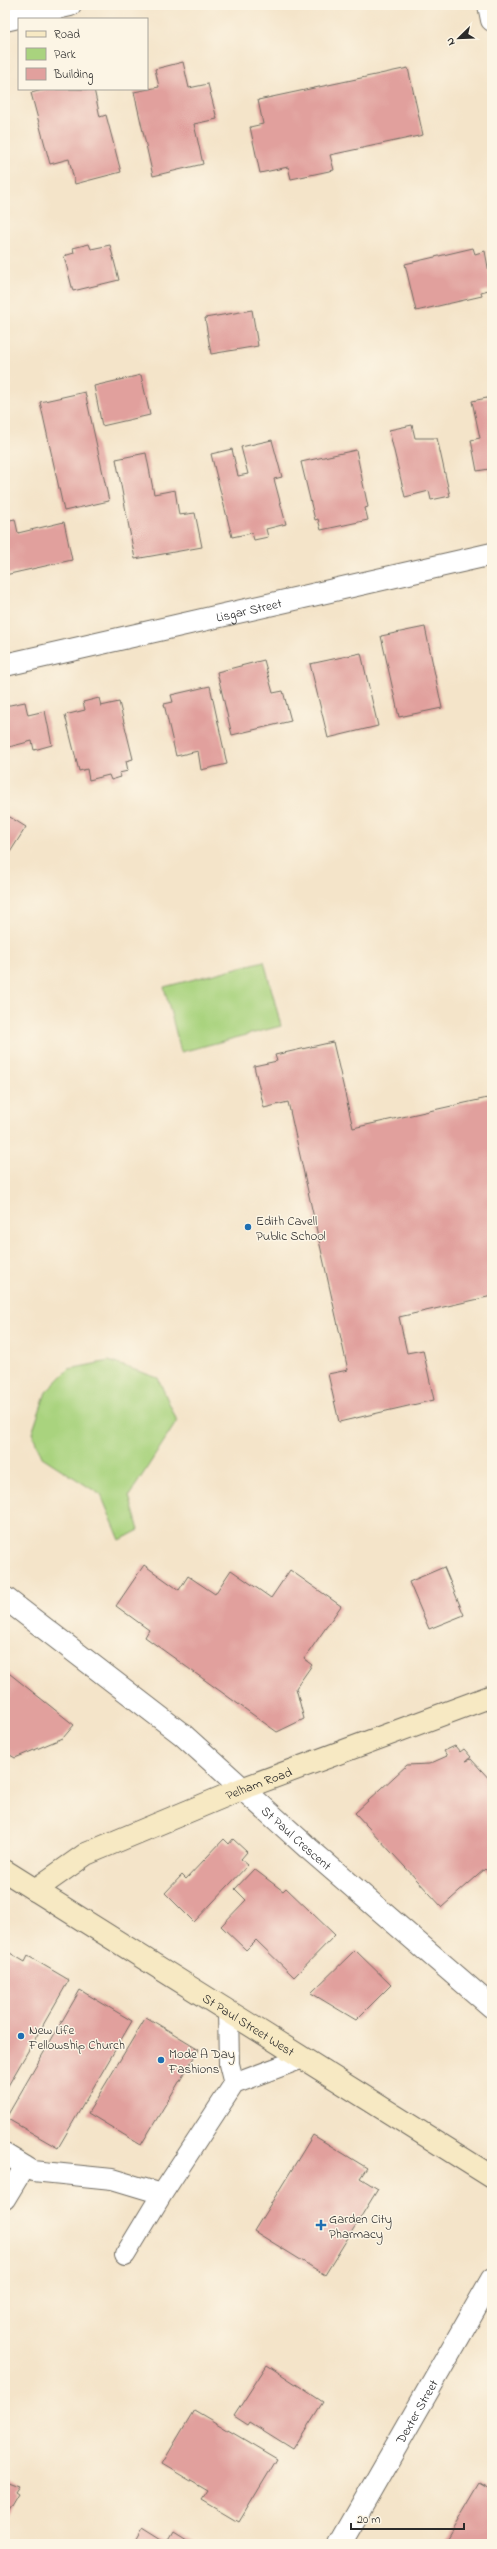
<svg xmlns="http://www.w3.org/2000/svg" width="497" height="2549" viewBox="0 0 497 2549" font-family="'Indie Flower',sans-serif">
  <rect width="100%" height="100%" fill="#fcf5e5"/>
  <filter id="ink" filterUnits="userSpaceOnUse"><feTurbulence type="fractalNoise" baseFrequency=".025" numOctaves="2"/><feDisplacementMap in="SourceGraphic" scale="8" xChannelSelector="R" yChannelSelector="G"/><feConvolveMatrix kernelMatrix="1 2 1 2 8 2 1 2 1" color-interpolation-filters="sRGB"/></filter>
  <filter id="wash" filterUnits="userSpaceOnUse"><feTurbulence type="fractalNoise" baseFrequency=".012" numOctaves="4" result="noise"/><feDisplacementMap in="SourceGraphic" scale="16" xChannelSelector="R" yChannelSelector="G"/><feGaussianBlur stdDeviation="0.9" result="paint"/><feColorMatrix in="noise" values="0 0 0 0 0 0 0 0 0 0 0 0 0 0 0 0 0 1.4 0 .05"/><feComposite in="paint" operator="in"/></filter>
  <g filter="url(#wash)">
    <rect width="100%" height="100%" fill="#f4e4c9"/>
    <path fill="#a9d37e" stroke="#6a7f54" d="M264 961 281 1026 181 1052 164 987Z
      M109 1361 158 1378 177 1421 129 1496 139 1530 120 1540 101 1495 42 1457 32 1433 46 1392 69 1369Z"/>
    <g id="blocks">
      <path fill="#e1a09d" d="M183 62 189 88 208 84 217 119 194 124 203 164 153 176 134 92 159 87 155 69Z
        M408 68 423 135 330 155 334 170 291 179 288 167 260 173 250 127 263 124 258 100Z
        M46 89H94L100 117 106 115 121 172 75 184 69 159 50 164 31 93Z
        M89 244 91 249 110 245 119 280 73 291 64 256 74 253 73 248Z
        M473 248 475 254 485 251 492 289 481 292 482 296 416 311 405 264Z
        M252 310 258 346 211 354 205 318Z
        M141 375 150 415 102 426 94 386Z
        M85 392 109 501 64 511 40 402Z
        M492 397V481L491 482 489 469 477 471 471 440 480 438 472 401Z
        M412 425 415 438H437L450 496 431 500 429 491 405 497 389 430Z
        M272 440 282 477 274 479 286 524 266 529 268 537 254 540 252 533 232 537 211 454 232 449 238 476 248 474 241 447Z
        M356 450 368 507 365 508 368 520 321 530 318 519 315 520 301 462Z
        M146 453 154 494 175 490 179 515 195 513 202 547 135 559 116 459Z
        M15 519 18 533 64 522 72 560 5 575V521Z
        M425 627 442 708 399 717 381 636Z
        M361 653 378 726 328 738 310 664Z
        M264 660 273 693 283 691 291 721 232 735 217 672Z
        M210 686 227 764 201 770 198 751 176 756 164 704 173 702 171 695Z
        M99 698 101 706 119 702 133 759 126 761 128 771 119 773 121 777 111 780 109 775 89 780 87 769 79 771 65 715 85 710 83 702Z
        M25 702 28 715 45 711 52 745 34 750 32 741 5 748V706Z
        M5 814 26 827 7 857 5 856Z
        M333 1042 353 1128 492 1097V1296L399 1317 407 1353 423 1350 434 1400 339 1422 328 1374 348 1370 288 1102 264 1108 254 1066 277 1061 275 1055Z
        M144 1565 179 1590 188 1576 215 1594 231 1570 271 1598 290 1570 341 1606 304 1659 312 1665 296 1688 304 1719 277 1732 145 1637 149 1630 116 1606Z
        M444 1567 464 1615 429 1629 409 1582Z
        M5 1670 74 1725 63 1738 15 1758 5 1752Z
        M455 1746 460 1752 464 1749 471 1757 466 1761 471 1759 492 1782V1870L489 1873 485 1869 442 1907 355 1813 407 1765 429 1764 447 1756 444 1751Z
        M224 1839 229 1844 233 1839 247 1852 241 1859 248 1865 194 1922 165 1893 182 1875 186 1879Z
        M254 1869 283 1891 286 1888 335 1935 294 1977 256 1940 246 1950 221 1926 246 1900 235 1889Z
        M5 1950 25 1962 28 1956 69 1980 5 2091Z
        M355 1950 391 1985 356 2020 311 1993Z
        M80 1990 132 2021 58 2148 6 2118Z
        M146 2017 199 2049 141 2145 88 2113Z
        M313 2135 367 2168 360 2178 378 2189 325 2275 254 2231Z
        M267 2365 323 2402 293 2449 250 2422 248 2425 234 2416Z
        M194 2410 277 2459 239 2522 202 2500 208 2491 162 2464Z
        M5 2481 19 2486 15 2492 18 2494 5 2516Z
        M480 2483 492 2490V2544H444Z
        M143 2528 167 2543 174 2531 195 2544H134Z"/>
    </g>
  </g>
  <g filter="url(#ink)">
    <use href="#blocks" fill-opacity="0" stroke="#716c62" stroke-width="1"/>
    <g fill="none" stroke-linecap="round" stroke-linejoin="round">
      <g stroke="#716c62" stroke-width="22">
        <path id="lane" d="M228 2011 229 2064 234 2084
          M5 2154 33 2171 112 2179 162 2194 234 2084 303 2058
          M5 2199 25 2166
          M125 2255 162 2194"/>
      </g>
      <g stroke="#716c62" stroke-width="24">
        <g id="street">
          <path d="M489 5 492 20"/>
          <path d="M5 20 70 5"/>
          <path id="s1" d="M5 665 492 554"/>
          <path id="s2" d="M5 1598 183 1735 308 1848 492 2007"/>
          <path id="s3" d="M340 2544 492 2279"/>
        </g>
      </g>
      <g stroke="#716c62" stroke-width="24">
        <g id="secondary">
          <path id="s4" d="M5 1871 492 2177"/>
          <path id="s5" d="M35 1890 86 1854 244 1788 492 1696"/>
        </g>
      </g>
      <use href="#lane" stroke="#fff" stroke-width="20"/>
      <use href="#street" stroke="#fff" stroke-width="22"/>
      <use href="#secondary" stroke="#f7e9c3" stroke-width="22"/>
    </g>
  </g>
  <g fill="#1f6fb2" stroke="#fcf5e5" stroke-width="1.5">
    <circle cx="248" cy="1227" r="4"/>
    <circle cx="21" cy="2036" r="4"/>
    <circle cx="161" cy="2060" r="4"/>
    <path d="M319 2219h4v4h4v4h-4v4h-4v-4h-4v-4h4z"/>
  </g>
  <g text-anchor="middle" stroke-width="3" stroke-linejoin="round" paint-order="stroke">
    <g font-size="13" fill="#2b2b2b" stroke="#fcf5e5">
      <text dy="5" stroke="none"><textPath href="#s1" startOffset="250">Lisgar Street</textPath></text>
      <text dy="5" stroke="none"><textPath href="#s5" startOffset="249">Pelham Road</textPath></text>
      <text dy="5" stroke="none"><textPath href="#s2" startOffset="378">St Paul Crescent</textPath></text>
      <text dy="5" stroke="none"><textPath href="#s4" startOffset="288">St Paul Street West</textPath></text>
      <text dy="5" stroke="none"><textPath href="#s3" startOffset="153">Dexter Street</textPath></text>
    </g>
    <g font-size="13" fill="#2b2b2b" stroke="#fcf5e5" text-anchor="start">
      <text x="256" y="1225">Edith Cavell<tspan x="256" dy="15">Public School</tspan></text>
      <text x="29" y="2034">New Life<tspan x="29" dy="15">Fellowship Church</tspan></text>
      <text x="169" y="2058">Mode A Day<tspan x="169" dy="15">Fashions</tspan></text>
      <text x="329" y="2223">Garden City<tspan x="329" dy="15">Pharmacy</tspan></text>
    </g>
  </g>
  <rect width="497" height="2549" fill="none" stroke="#fcf5e5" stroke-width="20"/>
  <rect x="18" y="18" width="130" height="72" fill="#fcf5e5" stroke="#a8a49b"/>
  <rect x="26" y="31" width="20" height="6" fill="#f7e9c3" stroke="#a8a49b"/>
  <text x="54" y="38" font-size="12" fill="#2b2b2b">Road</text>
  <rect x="26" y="48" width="20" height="12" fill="#a9d37e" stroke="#a8a49b"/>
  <text x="54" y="58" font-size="12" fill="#2b2b2b">Park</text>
  <rect x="26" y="68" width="20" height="12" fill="#e1a09d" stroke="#a8a49b"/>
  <text x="54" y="78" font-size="12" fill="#2b2b2b">Building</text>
  <g transform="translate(459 38) rotate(247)" stroke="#fcf5e5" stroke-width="3" paint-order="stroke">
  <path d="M0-3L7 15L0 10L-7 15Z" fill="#2b2b2b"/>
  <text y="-6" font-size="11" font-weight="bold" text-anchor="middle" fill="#2b2b2b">N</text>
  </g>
  <path d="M351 2523v6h113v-6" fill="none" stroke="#2b2b2b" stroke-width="2"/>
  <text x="357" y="2523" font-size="12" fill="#2b2b2b" stroke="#fcf5e5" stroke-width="3" paint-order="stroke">20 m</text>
</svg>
